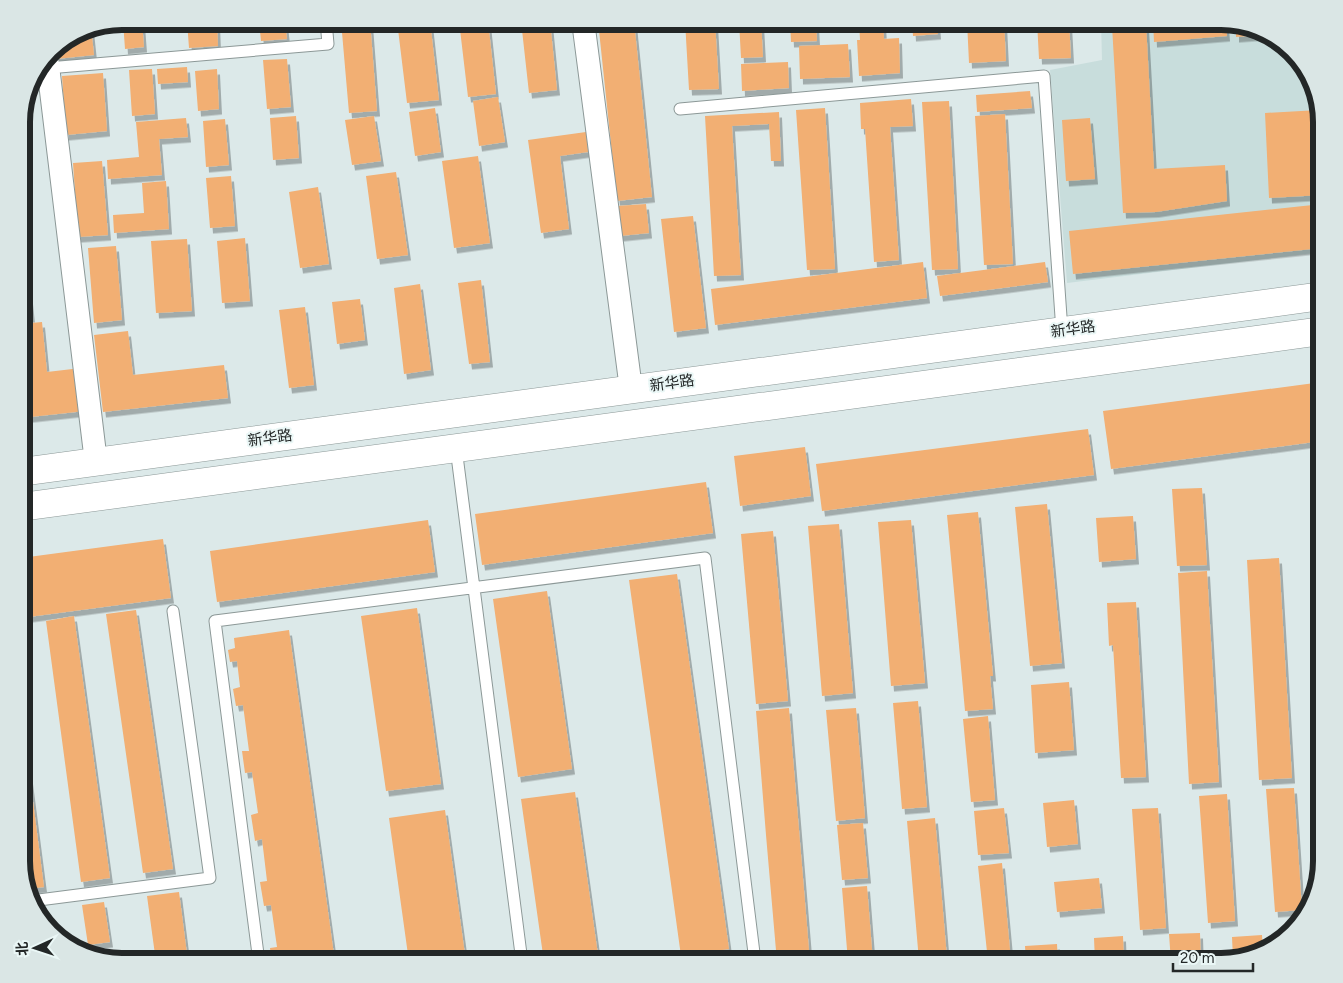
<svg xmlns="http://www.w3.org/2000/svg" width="1343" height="983" viewBox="0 0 1343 983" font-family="Figtree,'Noto Sans SC',sans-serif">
  <defs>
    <filter id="shadow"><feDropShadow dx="3" dy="5.5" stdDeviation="0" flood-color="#0004"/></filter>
  </defs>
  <rect width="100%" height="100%" fill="#dce9e9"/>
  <path fill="#c8dddc" d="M1101 21H1221L1282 42 1311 77 1322 122V252L1067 283 1050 70 1102 60Z"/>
  <path fill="#f2af73" filter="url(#shadow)" d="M123 21H142L144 47 125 49Z
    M187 21H217L218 46 189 48Z
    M259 21H285L287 39 261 41Z
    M341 21H370L377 111 349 113Z
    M397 21H430L439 100 407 103Z
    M459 21H488L496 94 468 97Z
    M521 21H550L557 90 529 93Z
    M598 21H634L652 197 617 201Z
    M685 21H715L719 89 689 90Z
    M739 21H761L763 57 741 58Z
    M790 21H816L817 41 791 42Z
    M859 21H883L884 39 899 38 900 73 859 76 857 40H860Z
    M912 21H937L938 34 913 36Z
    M967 21H1004L1006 61 969 63Z
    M1037 21H1069L1071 58 1039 59Z
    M1153 21H1221L1226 23 1227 36 1154 42Z
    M1146 24 1154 169 1225 165 1227 201 1156 212 1123 213 1112 26Z
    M1236 26 1261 35H1262L1236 37Z
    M91 27 94 55 56 59 54 48 55 47 84 29Z
    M848 44 850 77 800 79 799 46Z
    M287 59 291 107 267 109 263 60Z
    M788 62 789 88 742 91 741 64Z
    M187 67 188 82 158 84 157 69Z
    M152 69 155 114 132 116 129 70Z
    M217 69 219 109 198 111 195 71Z
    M103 73 107 131 66 135 62 76Z
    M1030 91 1032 108 977 112 976 95Z
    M498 97 505 142 479 146 473 101Z
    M911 99 913 126 890 127 899 260 874 262 865 129H861L860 103Z
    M949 101 958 269 932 270 922 102Z
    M435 108 441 152 415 156 409 112Z
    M825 108 835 269 807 270 796 110Z
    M1319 110 1322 122V195L1269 198 1265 113Z
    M779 112 781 161H771L769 124 732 126 741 275 714 276 705 116Z
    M1005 114 1013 264 984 265 975 116Z
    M296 116 299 158 273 160 270 118Z
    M374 116 381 161 352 165 345 120Z
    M186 118 188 137 159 139 162 175 108 179 107 160 139 157 136 122Z
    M1090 118 1095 179 1066 181 1062 120Z
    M225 119 229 165 206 167 203 121Z
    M586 132 588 152 560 156 569 229 541 233 528 140Z
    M478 156 490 243 454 248 442 161Z
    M102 161 108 235 78 237 73 163Z
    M396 172 408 255 377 259 366 176Z
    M231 176 235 226 210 228 206 178Z
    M166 181 169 229 114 233 113 215 144 213 142 183Z
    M318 187 329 264 300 268 289 192Z
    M646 204 649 233 620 236 617 206Z
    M1322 204V248L1073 274 1069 231Z
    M693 216 706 328 674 332 661 219Z
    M21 230H23L32 318 21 319Z
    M245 238 250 301 222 303 217 241Z
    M187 239 192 311 156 313 151 241Z
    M116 246 122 320 94 323 88 248Z
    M923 262 927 298 715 325 711 289Z
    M1045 262 1048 282 940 296 937 276Z
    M481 280 490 362 469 364 458 283Z
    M420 284 431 370 404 374 394 288Z
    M360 299 365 340 337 344 332 302Z
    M305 307 314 385 289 388 279 310Z
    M42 322 47 372 81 368 85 411 21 418V324Z
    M128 331 133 375 224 365 228 398 103 412 94 335Z
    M1322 382V476H1319L1314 442 1111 469 1103 411Z
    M1088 429 1094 475 822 511 816 464Z
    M805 447 811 496 740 506 734 456Z
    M706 482 713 533 482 565 475 514Z
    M1202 488 1207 565 1177 566 1172 489Z
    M1047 504 1062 663 1030 666 1015 507Z
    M1316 510H1322V590L1320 591Z
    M978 512 993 676H990L993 709 965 711 947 515Z
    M1133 516 1136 559 1099 562 1096 518Z
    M428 520 435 572 217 602 210 551Z
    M911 520 925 683 891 686 878 522Z
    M839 524 853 693 822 696 808 526Z
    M773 531 788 701 756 704 741 534Z
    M163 539 171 598 21 618V558Z
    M1279 558 1292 778 1259 780 1247 560Z
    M1207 571 1219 782 1189 784 1178 573Z
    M677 574 729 949 681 956 629 580Z
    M547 591 572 769 518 777 493 599Z
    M1136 602 1146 777 1121 778 1113 645 1109 646 1107 603Z
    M417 608 441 784 386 791 361 616Z
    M136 610 173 869 143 873 106 614Z
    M74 616 110 878 81 882 46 621Z
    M289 630 335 962H272L270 948 277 947 271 905 264 906 260 882 267 881 262 839 255 841 251 815 258 813 252 772 245 773 242 751H249L243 705 236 706 233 689 240 687 237 661 230 662 228 650 235 648 234 638Z
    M1069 682 1074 750 1035 753 1031 685Z
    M918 701 927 807 902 809 893 703Z
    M789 708 792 746 810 962H777L766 835 756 711Z
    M856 708 865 818 836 821 826 710Z
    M988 716 995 800 971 802 963 719Z
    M21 724H23L44 887 27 889 21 867Z
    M1294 788 1302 910 1275 912 1266 789Z
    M575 792 598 955 544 962 521 799Z
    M1227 794 1235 921 1208 923 1199 796Z
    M1074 800 1078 844 1047 847 1043 803Z
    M1004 808 1009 853 978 855 974 811Z
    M1158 808 1166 928 1140 930 1132 809Z
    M445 810 466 962H409L389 818Z
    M935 818 947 958 919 961 907 821Z
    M863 823 868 878 842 880 837 825Z
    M1002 863 1010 950 987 952 978 866Z
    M1099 878 1102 908 1057 912 1054 882Z
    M867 886 873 962H848L842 888Z
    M179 892 188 962H156L147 896Z
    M104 902 110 942 88 945 82 905Z
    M47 909 50 927 36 911Z
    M1200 933 1201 962H1171L1169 934Z
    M1262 935 1263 952 1233 959 1232 937Z
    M1123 936 1124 962H1095L1094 938Z
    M1057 944 1058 962H1026L1025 946Z"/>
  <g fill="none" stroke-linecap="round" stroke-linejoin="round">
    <g stroke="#8c9897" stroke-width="13">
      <path id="service" d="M48 68 328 44 326 21
        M680 109 1044 76 1062 331
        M456 448 522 962
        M31 901 210 878 173 611
        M259 962 215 621 705 558 755 961 746 962"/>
    </g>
    <g stroke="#8c9897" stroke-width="24">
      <path id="minor" d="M583 21 631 389
        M47 58 96 462"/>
    </g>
    <g stroke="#8c9897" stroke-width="29">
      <path id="secondary" d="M21 472 1322 296
        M21 507 1322 331"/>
    </g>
    <use href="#service" stroke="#fff" stroke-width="11"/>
    <use href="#minor" stroke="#fff" stroke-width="22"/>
    <use href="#secondary" stroke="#fff" stroke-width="28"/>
  </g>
  <g text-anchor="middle" stroke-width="4" stroke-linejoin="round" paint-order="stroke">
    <g font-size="15" fill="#232727" stroke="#eaf7f6">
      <text transform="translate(1073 329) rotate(-8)" y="5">新华路</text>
      <text transform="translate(672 383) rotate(-8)" y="5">新华路</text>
      <text transform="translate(270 438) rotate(-8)" y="5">新华路</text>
    </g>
  </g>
  <path d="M0 0H1343V983H0ZM122 30H1221A92 92 0 0 1 1313 122V861A92 92 0 0 1 1221 953H122A92 92 0 0 1 30 861V122A92 92 0 0 1 122 30Z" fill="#dae6e5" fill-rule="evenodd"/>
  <path fill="none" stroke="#232727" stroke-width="6" d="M122 30H1221A92 92 0 0 1 1313 122V861A92 92 0 0 1 1221 953H122A92 92 0 0 1 30 861V122A92 92 0 0 1 122 30Z"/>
  <g transform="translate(35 948) rotate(267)" stroke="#eaf7f6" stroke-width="4" paint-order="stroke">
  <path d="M0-4L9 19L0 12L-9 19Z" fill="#232727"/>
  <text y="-8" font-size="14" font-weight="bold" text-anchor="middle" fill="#232727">北</text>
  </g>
  <path d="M1173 963v8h80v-8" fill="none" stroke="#232727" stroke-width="2.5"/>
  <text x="1180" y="963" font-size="15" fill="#232727" stroke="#eaf7f6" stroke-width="4" paint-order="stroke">20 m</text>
</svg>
